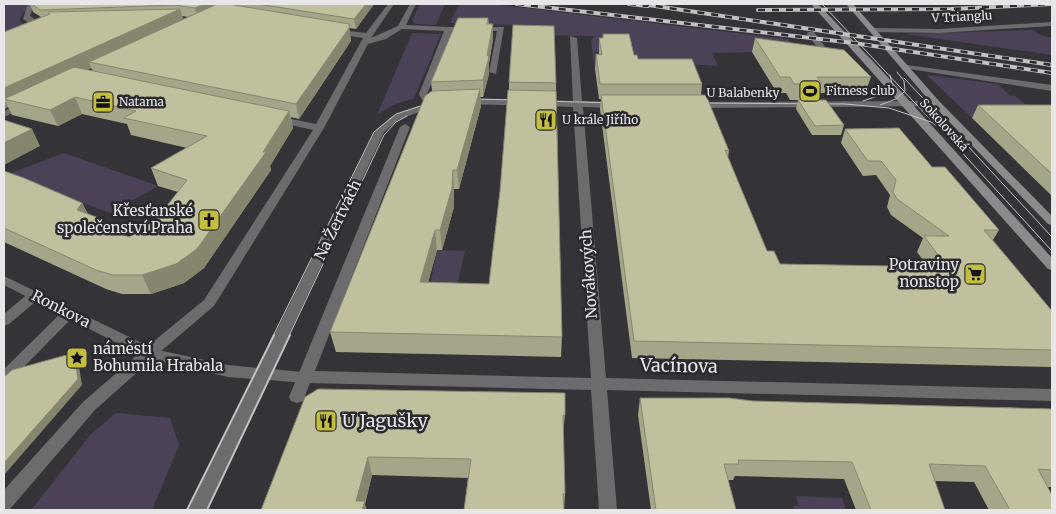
<svg xmlns="http://www.w3.org/2000/svg" width="1056" height="514" viewBox="0 0 1056 514" font-family="Merriweather,serif">
  <rect width="100%" height="100%" fill="#343337"/>
  <path fill="#4b4258" d="M4 4H38L42 6 23 12 19 21 27 25 4 36Z
    M420 4H445L436 25 416 24 412 21Z
    M459 4H492L788 39 803 60 752 52 712 53 718 66 671 63 649 69 594 51 595 56H600L605 69H595L591 41 594 36 514 35 513 25 450 23Z
    M1032 30 1041 35 1052 38V55L905 34Z
    M412 33 441 34 414 98 391 106 377 115Z
    M927 75 998 84 1010 96H1015L1043 118H972Z
    M64 153 158 186 110 213 6 175Z
    M437 250 465 251 456 291H429Z
    M116 413 170 418 179 445 152 510H31L91 434Z
    M796 496 842 498 846 510H794L793 506H799Z"/>
  <g fill="none" stroke-linecap="round" stroke-linejoin="round">
    <path fill="#6c6b6d" fill-rule="evenodd" d="M1052 22V26L939 33 873 32 869 30 873 28 939 29Z
      M444 27H504L496 74 489 72 497 31H447L443 29Z
      M808 32H814L827 49 826 51H806V47H817L807 34Z
      M900 64 1052 85V91L903 68 899 66Z
      M429 102 432 103V107L398 120 384 132 273 369 310 373 313 377 310 381 305 383 268 380 206 510H188L253 379 228 377 152 359 95 410 10 509 4 510V490L83 402 144 349 149 348 228 365 258 368 375 131 392 116Z
      M35 291 40 292 42 295 40 298 9 324 4 326V314L30 292Z
      M69 308 74 310 76 313 74 316 9 382 4 384V369L64 310Z"/>
    <path fill="#6c6b6d" fill-rule="evenodd" d="M28 4H34L30 16 39 22H49V26H34L23 19Z
      M388 4H394L371 38 398 26 410 4H416L406 25 447 27 451 29 452 32 427 94 432 102 439 104 434 107H426L419 94 444 31 402 29 386 39 368 44 324 128 214 306 154 357 149 358 144 357 4 285V276L148 346 204 300 313 130 273 121 271 119 276 116 316 124 363 38 331 33V29L366 33Z
      M570 36 577 38 582 101 617 102 622 105 617 108 583 107 606 378 1052 389V401L607 390 617 510H599L591 390 310 383 303 401 297 403 291 401 289 397 400 127 405 124 410 127 315 371 591 378 573 107 464 104 459 101 464 98 573 101Z
      M25 101 30 104 28 106 4 117V111Z
      M937 101 942 104 940 106 694 108 689 105 694 102Z"/>
    <path fill="#8b8a8d" fill-rule="evenodd" d="M811 4H818L884 73 1052 258V270L1048 269Z
      M846 4H853L940 102 1052 216V225L1048 224 934 106Z"/>
    <path stroke="#c2c1c4" stroke-width="1" d="M822 4 930 119
      M904 78 950 127
      M468 99 520 100
      M543 101 615 103
      M863 101 884 94 892 84 890 75
      M695 103 845 104 889 108 931 122 970 148
      M880 105 896 99 905 91 904 81 897 72
      M946 135 1052 251
      M966 144 1052 237
      M273 336 374 132 396 114 436 101
      M289 336 384 135 396 122 407 116"/>
    <path stroke="#c2c1c4" stroke-width="2" d="M187 510 274 335
      M207 510 290 335"/>
    <g stroke="#c2c1c4" stroke-width="4">
      <path id="rail" d="M517 4 854 43 1052 73
        M629 4 648 6
        M642 4 1052 65
        M758 10 951 9 1052 4"/>
    </g>
    <use href="#rail" stroke="#2a292d" stroke-width="2.5" stroke-dasharray="7" stroke-linecap="butt"/>
  </g>
  <path fill="#a5a589" fill-rule="evenodd" d="M30 4H228L233 5V4H374L356 29 349 28 351 41 299 119 291 117 293 128 270 166 271 170 204 268 184 283 151 294H122L106 289 4 242V171L82 203 88 214 106 228 129 237 156 220 178 192 158 186 151 168 187 148 131 135 127 124 82 114 58 126 12 115 8 107 4 109V32L41 17 33 12ZM182 16 188 17 183 19ZM91 68 93 71 87 70Z
    M488 18 489 24 493 39 489 63V74L483 97H480L481 106 459 189H454V207L442 250H437L428 282 489 284 500 191 509 90V82L556 83 562 337 561 357 336 352 330 332 432 91 431 82Z
    M603 34 634 55 638 59 702 84 701 95 729 151 728 158 767 251 780 264 928 267 917 252 923 238 891 215 887 207 890 195 876 175 863 176 841 143 845 129 932 167 999 230 993 240 1052 311V367L632 358 600 109 601 99H599L595 69 596 54H599V38H603Z
    M755 38 871 77 865 93H819L817 100H790L786 93H777L752 52Z
    M798 100 844 125 841 135H812L796 109Z
    M978 105H1052V196L972 118Z
    M305 397 565 415 563 433 565 494 564 510H464L468 478 372 475 365 504Z
    M640 398 1052 409V487H1048L1052 510H989L974 482 934 481 945 510H856L844 479 735 476 733 480H728L736 510H651L638 415Z"/>
  <path fill="#86866f" d="M205 4H228L198 18 195 8Z
    M366 4H374L356 29 354 19Z
    M180 9 185 24 89 62 91 68 19 102 4 99 8 107 4 109V88Z
    M349 24 351 41 299 119 296 104Z
    M493 24V39L489 63V74L483 97V80Z
    M480 89 481 106 459 189 457 170Z
    M75 97 82 114 58 126 50 110Z
    M289 111 293 128 270 166 271 170 204 268 184 283 151 294 142 275 263 152Z
    M32 129 40 146 4 165V143Z
    M453 170 454 189V207L442 250 440 230Z
    M82 203 91 221 77 210Z
    M102 219 111 238 100 225Z
    M435 230 437 250 423 302 420 282Z
    M74 353 78 360 82 385 4 475V463Z
    M368 457 372 475 365 504 367 510H359L356 501Z"/>
  <path fill="#c0c09f" stroke="#86866f" d="M32 4H205L195 8 175 5 40 10Z
    M217 4H228L349 24V28L296 104 89 62Z
    M258 4H366L354 19Z
    M180 9 4 88V32L50 14 48 12Z
    M458 18H488L487 24H493L487 55 489 57 483 80 431 82Z
    M513 25 554 26 556 83 509 82Z
    M603 34H629L634 55H637L638 59H692L702 84H600L596 54 602 55 599 38H603Z
    M755 38 844 50 871 77H817L822 84H794L790 77H780Z
    M74 67 289 111 263 152H266L197 249 176 264 142 275H113L96 270 4 228V171L24 178 82 203 77 210 102 219 100 225 129 237 156 220 187 180 151 168 207 136 124 118 136 111 75 97 50 110 4 99Z
    M480 89 457 170H453L452 188 440 230H435L420 282 489 284 500 191 508 90 556 91 562 337 330 332 425 96 432 91Z
    M601 95H706L729 151 725 150 767 251H774L780 264 947 267 924 236H949L897 199 893 192 896 180 881 161H868L845 129 899 128 932 167H945L999 230H984L1052 311V350L634 341Z
    M798 100H826L844 125 815 126Z
    M978 105H1052V174Z
    M4 120 32 129 4 143Z
    M74 353 78 379 4 463V377L12 370Z
    M318 389 565 393V415H563L565 494H563L564 510H464L471 459 368 457 356 501H365L362 510H261L305 397Z
    M640 398H729L753 401 1052 409V470L1038 469 1052 495V510H1010L985 466 929 464 945 510H871L852 462 738 460 739 464H724L736 510H656Z
    M202 509 222 510H202Z"/>
  <defs>
    <g id="stadium-square" transform="scale(1.125)"><rect x="-9" y="-9" width="18" height="18" rx="4" fill="#c1be40" stroke="#2a292d"/><path d="M0-5a6.5 5 0 1 0 0 10a6.5 5 0 1 0 0-10ZM-3.5-1.8h7v3.6h-7Z" fill="#111"/></g>
    <g id="office-square" transform="scale(1.125)"><rect x="-9" y="-9" width="18" height="18" rx="4" fill="#c1be40" stroke="#2a292d"/><path d="M-6-3h4V-5.5h4V-3h4V5H-6ZM-1-4.5V-3h2v-1.5ZM-6 0V1H6V0Z" fill="#111"/></g>
    <g id="restaurant-square" transform="scale(1.125)"><rect x="-9" y="-9" width="18" height="18" rx="4" fill="#c1be40" stroke="#2a292d"/><path d="M-5-6h1v4h1v-4h1v4h1v-4h1v5L-1.5 .5V6h-2V.5L-5-1ZM5-6V6H3V1.5H1.5Q1.5-4 5-6Z" fill="#111"/></g>
    <g id="church-square" transform="scale(1.125)"><rect x="-9" y="-9" width="18" height="18" rx="4" fill="#c1be40" stroke="#2a292d"/><path d="M-1.2-6h2.4v3.5h3.3v2.4h-3.3V6h-2.4V-.1h-3.3v-2.4h3.3Z" fill="#111"/></g>
    <g id="supermarket-square" transform="scale(1.125)"><rect x="-9" y="-9" width="18" height="18" rx="4" fill="#c1be40" stroke="#2a292d"/><path d="M-6-5.5h2.5l.6 2H6L4.5 2H-2.5L-4.4-4H-6ZM-1.5 3.2a1.3 1.3 0 1 0 .1 0ZM3 3.2a1.3 1.3 0 1 0 .1 0Z" fill="#111"/></g>
    <g id="sight-square" transform="scale(1.125)"><rect x="-9" y="-9" width="18" height="18" rx="4" fill="#c1be40" stroke="#2a292d"/><path d="M0-6L1.8-2.2L6-1.7L2.9 1.2L3.7 5.4L0 3.3L-3.7 5.4L-2.9 1.2L-6-1.7L-1.8-2.2Z" fill="#111"/></g>
  </defs>
  <g fill-rule="evenodd">
    <use href="#stadium-square" x="810" y="91"/>
    <use href="#office-square" x="103" y="102"/>
    <use href="#restaurant-square" x="546" y="120"/>
    <use href="#church-square" x="209" y="220"/>
    <use href="#supermarket-square" x="975" y="274"/>
    <use href="#sight-square" x="77" y="358"/>
    <use href="#restaurant-square" x="326" y="421"/>
  </g>
  <g text-anchor="middle" stroke-width="5" stroke-linejoin="round" paint-order="stroke">
    <g font-size="12" fill="#e7e6e9" stroke="#2a292d">
      <text transform="translate(962 17) rotate(-3)" y="4">V Trianglu</text>
      <text x="743" y="97">U Balabenky</text>
      <text transform="translate(944 125) rotate(48)" y="4">Sokolovská</text>
    </g>
    <g font-size="12" fill="#e7e6e9" stroke="#2a292d" text-anchor="start">
      <text x="826" y="95">Fitness club</text>
      <text x="119" y="106">Natama</text>
      <text x="562" y="124">U krále Jiřího</text>
    </g>
    <g font-size="15" fill="#e7e6e9" stroke="#2a292d" text-anchor="end">
      <text x="193" y="216">Křesťanské<tspan x="193" dy="17">společenství Praha</tspan></text>
      <text x="959" y="270">Potraviny<tspan x="959" dy="17">nonstop</tspan></text>
      <text x="93" y="354" text-anchor="start">náměstí<tspan x="93" dy="17">Bohumila Hrabala</tspan></text>
    </g>
    <g font-size="15" fill="#e7e6e9" stroke="#2a292d">
      <text transform="translate(338 220) rotate(-64)" y="5">Na Žertvách</text>
      <text transform="translate(589 274) rotate(-94)" y="5">Novákových</text>
      <text transform="translate(61 309) rotate(27)" y="5">Ronkova</text>
    </g>
    <g font-size="18" fill="#e7e6e9" stroke="#2a292d">
      <text transform="translate(679 366) rotate(1)" y="6">Vacínova</text>
    </g>
    <g font-size="18" fill="#e7e6e9" stroke="#2a292d" text-anchor="start">
      <text x="342" y="427">U Jagušky</text>
    </g>
  </g>
  <rect width="1056" height="514" fill="none" stroke="#e7e6e9" stroke-width="10"/>
</svg>
